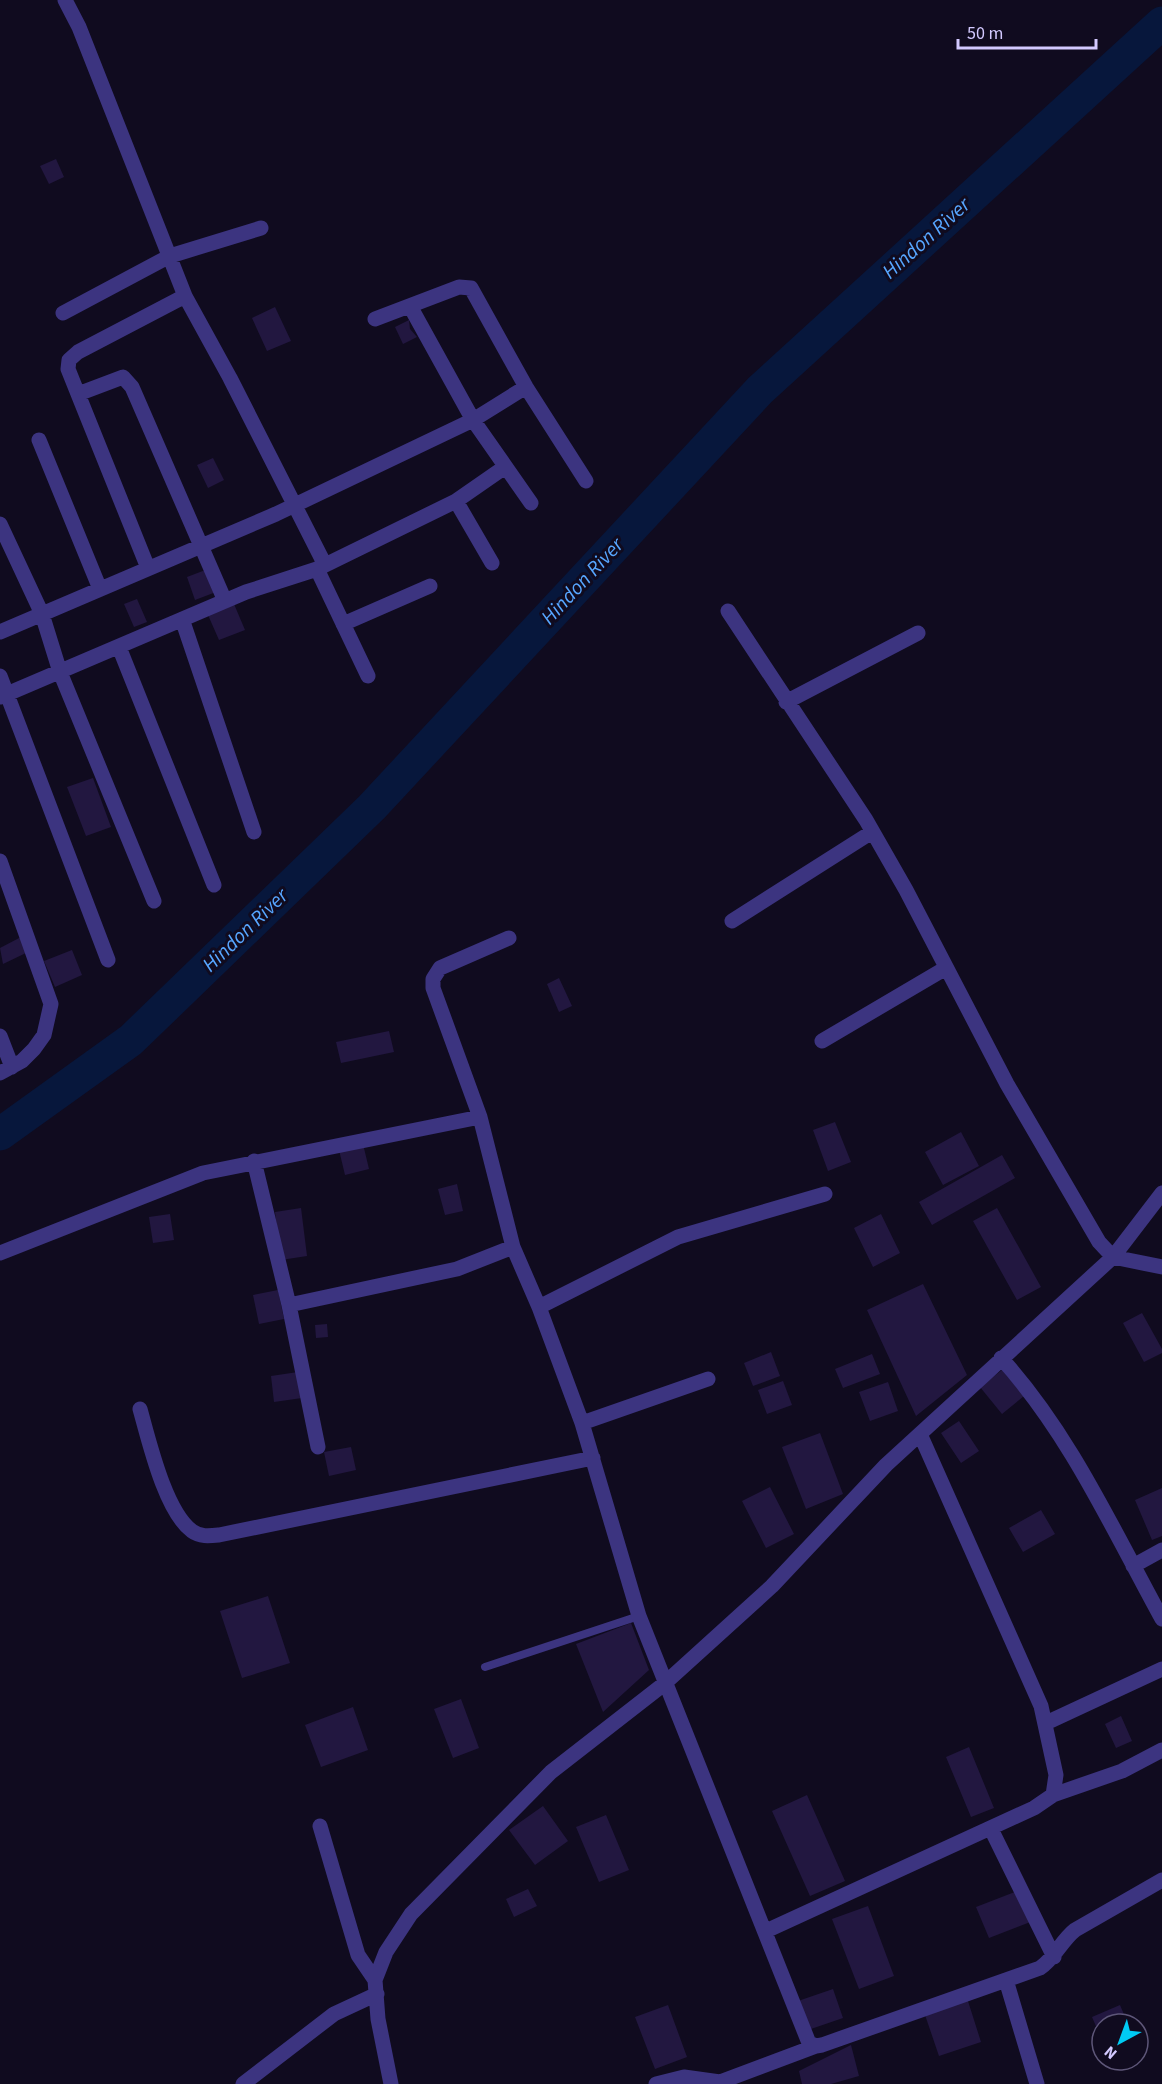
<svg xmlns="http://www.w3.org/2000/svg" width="1162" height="2084" viewBox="0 0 1162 2084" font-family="'Source Sans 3',sans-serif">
  <rect width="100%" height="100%" fill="#100b1f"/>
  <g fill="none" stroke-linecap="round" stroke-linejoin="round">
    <path stroke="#07173c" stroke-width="33" d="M0 1134 131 1040 372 807 760 390 1162 23"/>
  </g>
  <path fill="#221740" d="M56 159 64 177 49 184 40 166Z
    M275 307 291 341 267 351 252 318Z
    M409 320 410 329 417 337 403 344 395 327Z
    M213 458 224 480 208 488 197 465Z
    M208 569 216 592 195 600 187 577Z
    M137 599 147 622 134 627 124 604Z
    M234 604 245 630 219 640 208 615Z
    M93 778 111 827 86 836 67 787Z
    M21 937 28 952 3 964 0 948Z
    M72 950 82 975 55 987 44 961Z
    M559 978 572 1006 559 1012 547 984Z
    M389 1031 394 1052 341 1063 336 1042Z
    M835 1122 851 1162 828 1171 813 1130Z
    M961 1132 979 1166 943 1185 925 1152Z
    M363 1144 369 1169 345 1175 339 1150Z
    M1002 1155 1015 1178 932 1225 919 1202Z
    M457 1184 463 1211 445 1215 438 1189Z
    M301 1208 307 1256 281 1260 275 1212Z
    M997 1208 1041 1287 1017 1300 973 1221Z
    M170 1214 174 1240 153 1243 149 1217Z
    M881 1214 900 1253 873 1267 854 1228Z
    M923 1284 967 1375 916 1416 867 1310Z
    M278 1290 284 1319 259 1324 253 1295Z
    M1142 1313 1162 1349V1353L1144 1362 1123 1323Z
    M327 1324 328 1337 316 1338 315 1325Z
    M771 1352 780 1376 753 1386 744 1363Z
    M872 1354 880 1374 843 1388 835 1369Z
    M1002 1370 1024 1396 1002 1414 980 1387Z
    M298 1372 302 1398 274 1402 271 1376Z
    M783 1381 792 1405 767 1414 758 1390Z
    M888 1382 898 1411 870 1421 859 1392Z
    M959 1421 979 1451 961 1463 941 1433Z
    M820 1433 843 1494 806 1509 782 1447Z
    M351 1447 356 1470 329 1476 324 1452Z
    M770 1487 794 1534 766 1548 742 1501Z
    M1162 1488V1536L1152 1540 1135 1500Z
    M1041 1510 1055 1534 1023 1552 1009 1528Z
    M268 1596 290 1663 242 1678 220 1611Z
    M631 1623 649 1670 603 1712 576 1644Z
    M461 1699 479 1748 453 1758 434 1709Z
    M353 1707 368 1750 321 1767 305 1725Z
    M1121 1716 1132 1741 1116 1748 1105 1724Z
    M969 1747 994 1808 971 1817 946 1757Z
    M807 1795 845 1881 810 1896 772 1811Z
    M543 1806 568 1841 535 1865 509 1830Z
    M606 1815 629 1870 599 1882 576 1827Z
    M528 1889 537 1906 514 1917 506 1899Z
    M1020 1890 1033 1921 989 1938 976 1907Z
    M868 1906 894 1976 859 1989 832 1919Z
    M833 1989 843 2018 808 2030 798 2001Z
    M967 1998 981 2042 939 2056 924 2012Z
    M668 2005 687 2057 655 2069 635 2017Z
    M1120 2005 1128 2024H1102V2040L1092 2017Z
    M851 2045 859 2076 831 2084H802L799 2071Z"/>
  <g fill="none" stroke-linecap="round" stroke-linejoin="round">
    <path stroke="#3c3480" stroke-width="8" d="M485 1667 639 1616"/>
    <path stroke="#3c3480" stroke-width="15" d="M65 0 79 27 185 296 230 378 325 565
      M410 306 473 420 531 503
      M63 313 170 256 261 228
      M375 319 459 287 471 288 526 387 586 481
      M78 394 68 369 69 360 78 352 185 296
      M39 440 100 589
      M456 501 492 563
      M0 524 42 614 60 672 154 901
      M148 568 78 394 123 377 132 387 225 601
      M317 569 368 676
      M728 611 866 820 906 890 1007 1084 1099 1242 1113 1257 1162 1267
      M182 619 254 832
      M343 624 430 586
      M0 632 276 514 473 420 526 387
      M119 647 214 885
      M0 676 108 960
      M0 697 246 592 317 569 456 501 505 467
      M786 702 918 633
      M0 861 51 1004 44 1035 34 1049 22 1061 0 1073
      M732 921 872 832
      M509 938 440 968 433 979V988L480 1117 513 1247 539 1307 582 1423 639 1616 809 2043 816 2046 822 2045 1040 1968C1055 1958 1061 1941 1075 1930L1162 1880
      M0 1036 12 1067
      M822 1041 946 968
      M254 1161 289 1305 318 1447
      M0 1253 203 1173 480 1117
      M289 1305 457 1269 513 1247
      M539 1307 678 1237 825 1194
      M1001 1358C1070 1434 1113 1530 1162 1619
      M140 1409C149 1441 165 1511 192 1531 200 1537 209 1536 219 1535L593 1458
      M582 1423 708 1379
      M1133 1566 1162 1550
      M1046 1723 1162 1669
      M1053 1795 1122 1771 1162 1750
      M320 1826 358 1955 375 1980
      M991 1829 1054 1957
      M766 1931 1034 1808 1053 1795 1056 1775 1041 1706 920 1434
      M1006 1980 1037 2084
      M243 2084 334 2014 377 1994
      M391 2084 378 2019 375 1980 386 1952 411 1914 551 1772 664 1684 772 1586 886 1465 1113 1257 1162 1193
      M656 2084 684 2077 720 2082 816 2046"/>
  </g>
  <g text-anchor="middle" stroke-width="6" stroke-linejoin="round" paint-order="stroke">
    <g font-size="21" font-style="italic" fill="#57a6ff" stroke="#100b1f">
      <text transform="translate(926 238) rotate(-42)" y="7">Hindon River</text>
      <text transform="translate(582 581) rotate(-47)" y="7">Hindon River</text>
      <text transform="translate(245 930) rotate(-44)" y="7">Hindon River</text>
    </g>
  </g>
  <g transform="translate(1120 2042) rotate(221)"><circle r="28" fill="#100b1f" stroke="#5e5779" stroke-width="1.5"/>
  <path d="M0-4.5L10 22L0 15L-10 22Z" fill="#00cbf4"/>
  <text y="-9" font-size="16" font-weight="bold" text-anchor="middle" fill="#d3c9ff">N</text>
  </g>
  <path d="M958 39v9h138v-9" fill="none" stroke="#d3c9ff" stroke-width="3"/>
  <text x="967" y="39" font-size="18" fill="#d3c9ff" stroke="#100b1f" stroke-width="4.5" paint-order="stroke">50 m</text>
</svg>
